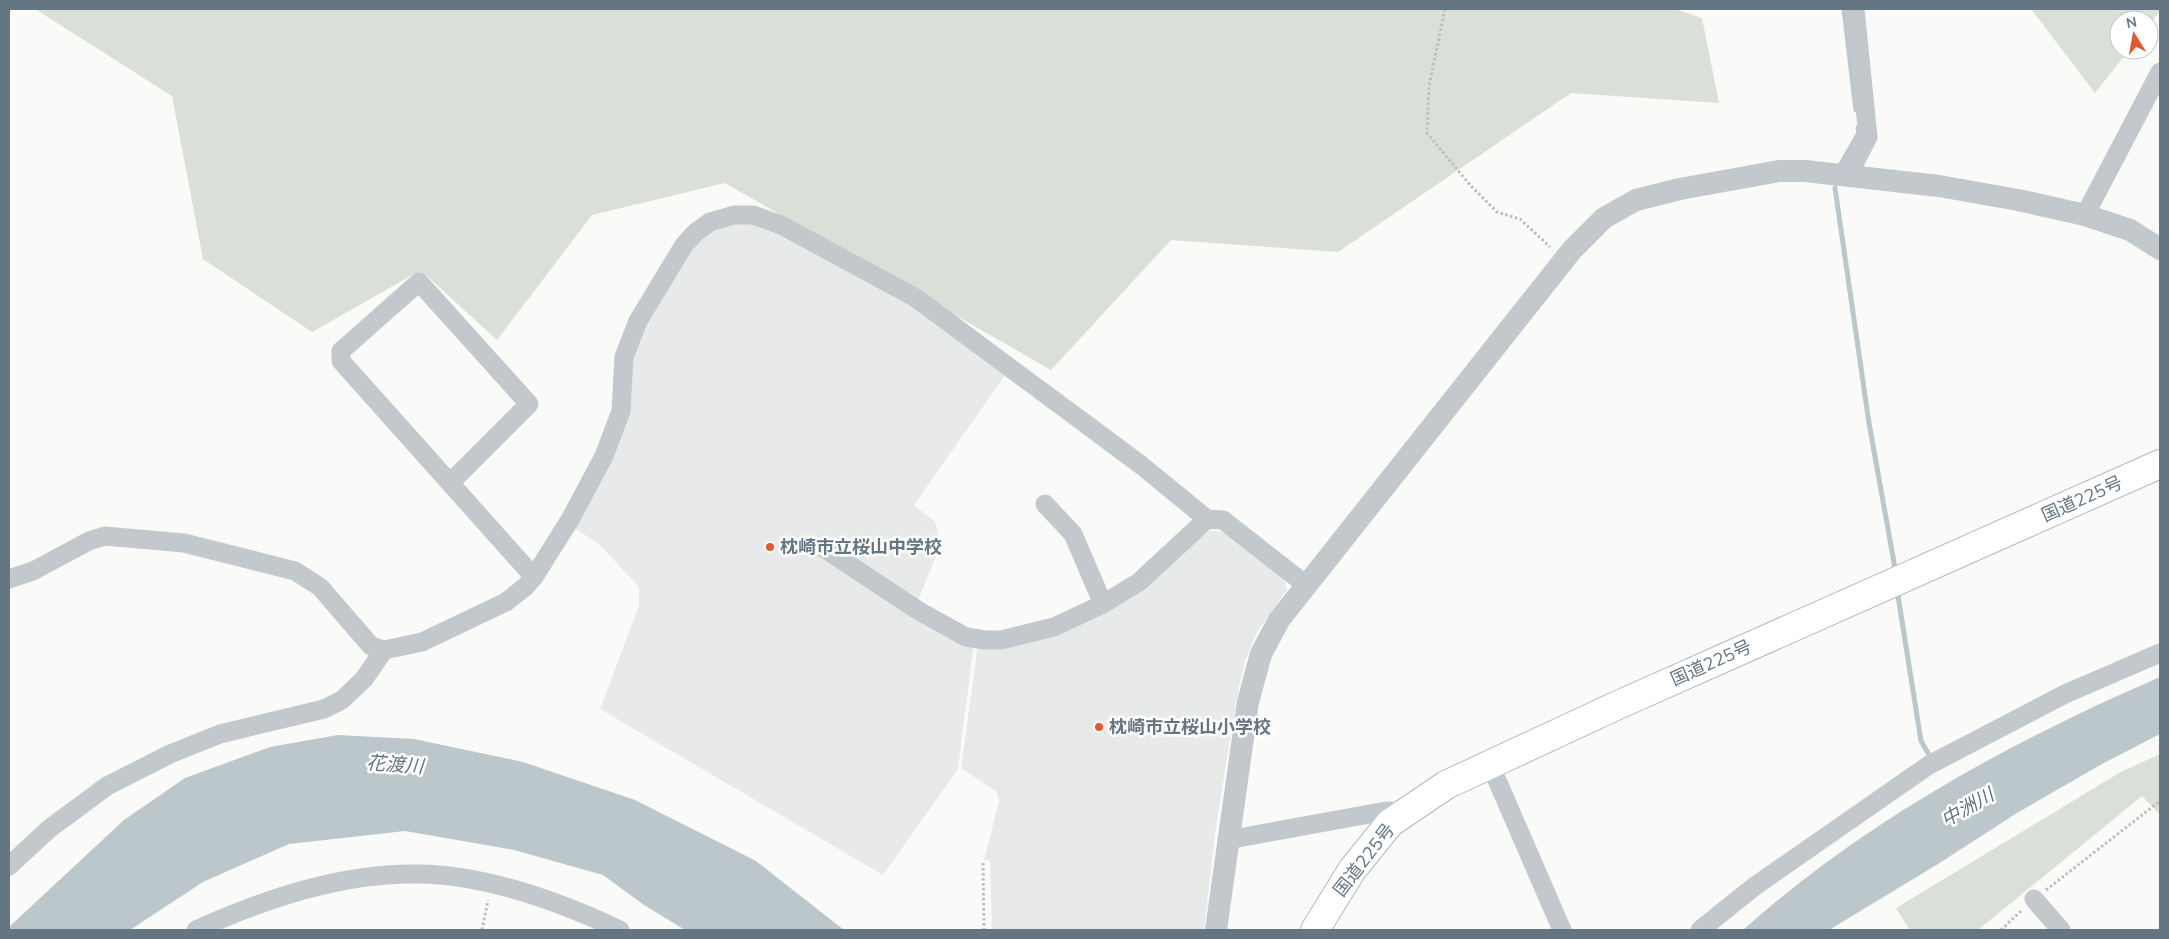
<svg xmlns="http://www.w3.org/2000/svg" width="2169" height="939" viewBox="0 0 2169 939" font-family="'Nunito Sans','Noto Sans JP',sans-serif">
  <rect width="100%" height="100%" fill="#fafaf8"/>
  <path fill="#e8e9e9" d="M750 221 779 230 911 300 1008 371 914 505 935 522 940 541 939 549 912 615 974 643 958 769 883 875 600 709 639 606V587L599 544 574 528 638 334 690 245 717 225Z
    M1211 530 1231 534 1284 578 1287 590 1257 632 1246 659 1239 685 1216 826 1204 930H992L990 861 984 860 999 801 997 792 961 768 978 644 1040 638Z"/>
  <path fill="#dadfd7" d="M35 9H1675L1702 18 1719 103 1571 93 1338 252 1171 240 1051 370 725 183 592 215 497 340 426 275 414 274 312 332 203 259 172 96Z
    M2031 9H2160V11L2149 25V20H2119V50H2129L2095 93Z
    M2160 754V815L2142 796 1978 930H1910L1896 908 2119 773Z"/>
  <path fill="#bbc7cb" d="M2160 677V734L2102 764 2017 813 1938 864 1829 930H1743C1863 822 2012 741 2160 677Z
    M338 735 414 739 523 762 635 800 756 861 844 930H685L644 905 603 875 514 850 405 831 289 844 203 882 130 930H9V927L124 820 185 778 270 747Z"/>
  <g fill="none" stroke-linecap="round" stroke-linejoin="round">
    <path stroke="#bbc7cb" stroke-width="5" d="M1844 9 1856 110
      M1841 164 1859 133 1858 128
      M1835 188 1869 423 1895 568
      M1898 596 1921 741 1928 753"/>
    <g stroke="#b4b9bd" stroke-width="30">
      <path id="trunk" d="M1315 930 1352 870 1390 823 1446 785 1618 705 2160 464"/>
    </g>
    <path stroke="#bbbfc2" stroke-width="3" stroke-dasharray="2.5 2.5" stroke-linecap="butt" d="M1445 9 1429 86 1427 133 1470 185 1497 212 1520 219 1550 247
      M983 863 984 930
      M2046 890 2160 801
      M482 930 488 900
      M2001 930 2022 910"/>
    <path stroke="#c3c8cc" stroke-width="19" d="M1848 176 1868 137 1855 9
      M2085 215 2160 72
      M450 483 529 404 419 282 341 351V361L534 577
      M1045 504 1073 534 1103 604
      M822 547 919 611 966 637 985 640H1001L1054 627 1103 604 1139 582 1207 519
      M9 579 33 571 89 541 105 536 184 543 295 571 320 587 371 646 384 650 422 642 506 602 526 586 534 577 571 518 604 456 621 411 624 357 638 321 684 245 696 232 710 222 734 215H753L781 225 916 298 1141 465 1207 519 1223 520 1306 585
      M1490 764 1562 930
      M1227 840 1386 811 1406 812
      M9 866 49 829 107 786 170 754 220 734 324 709 342 700 364 679 384 650
      M2034 899 2061 930
      M196 930C265 899 343 872 420 874 486 875 560 902 620 930
      M1700 930 1755 886 1929 765 2065 694 2160 653"/>
    <path stroke="#c3c8cc" stroke-width="22" d="M1216 930 1248 702 1261 654 1279 620 1572 250 1604 218 1636 200 1680 189 1779 171H1805L1939 186 2018 200 2085 215 2130 230 2160 249"/>
    <use href="#trunk" stroke="#fff" stroke-width="28"/>
  </g>
  <g fill="#e4572e" stroke="#fff" stroke-width="2">
    <circle cx="770" cy="547" r="5"/>
    <circle cx="1099" cy="727" r="5"/>
  </g>
  <g text-anchor="middle" stroke-width="5" stroke-linejoin="round" paint-order="stroke">
    <g font-size="18" fill="#657683" stroke="#fff">
      <text transform="translate(2082 499) rotate(-24)" y="6">国道225号</text>
      <text transform="translate(1711 663) rotate(-24)" y="6">国道225号</text>
      <text transform="translate(1364 860) rotate(-52)" y="6">国道225号</text>
    </g>
    <g font-size="18" font-weight="bold" fill="#657683" stroke="#fff" text-anchor="start">
      <text x="780" y="553">枕崎市立桜山中学校</text>
      <text x="1109" y="733">枕崎市立桜山小学校</text>
    </g>
    <g font-size="19" font-style="italic" fill="#60757c" stroke="#fff">
      <text transform="translate(395 764) rotate(4)" y="7">花渡川</text>
      <text transform="translate(1967 807) rotate(-30)" y="7">中洲川</text>
    </g>
  </g>
  <rect width="2169" height="939" fill="none" stroke="#657683" stroke-width="20"/>
  <g transform="translate(2134 35) rotate(349)"><circle r="24" fill="#ffffff" stroke="#c1c8cd"/>
  <path d="M0-4L9 19L0 12L-9 19Z" fill="#e4572e"/>
  <text y="-8" font-size="14" font-weight="bold" text-anchor="middle" fill="#657683">N</text>
  </g>
</svg>
